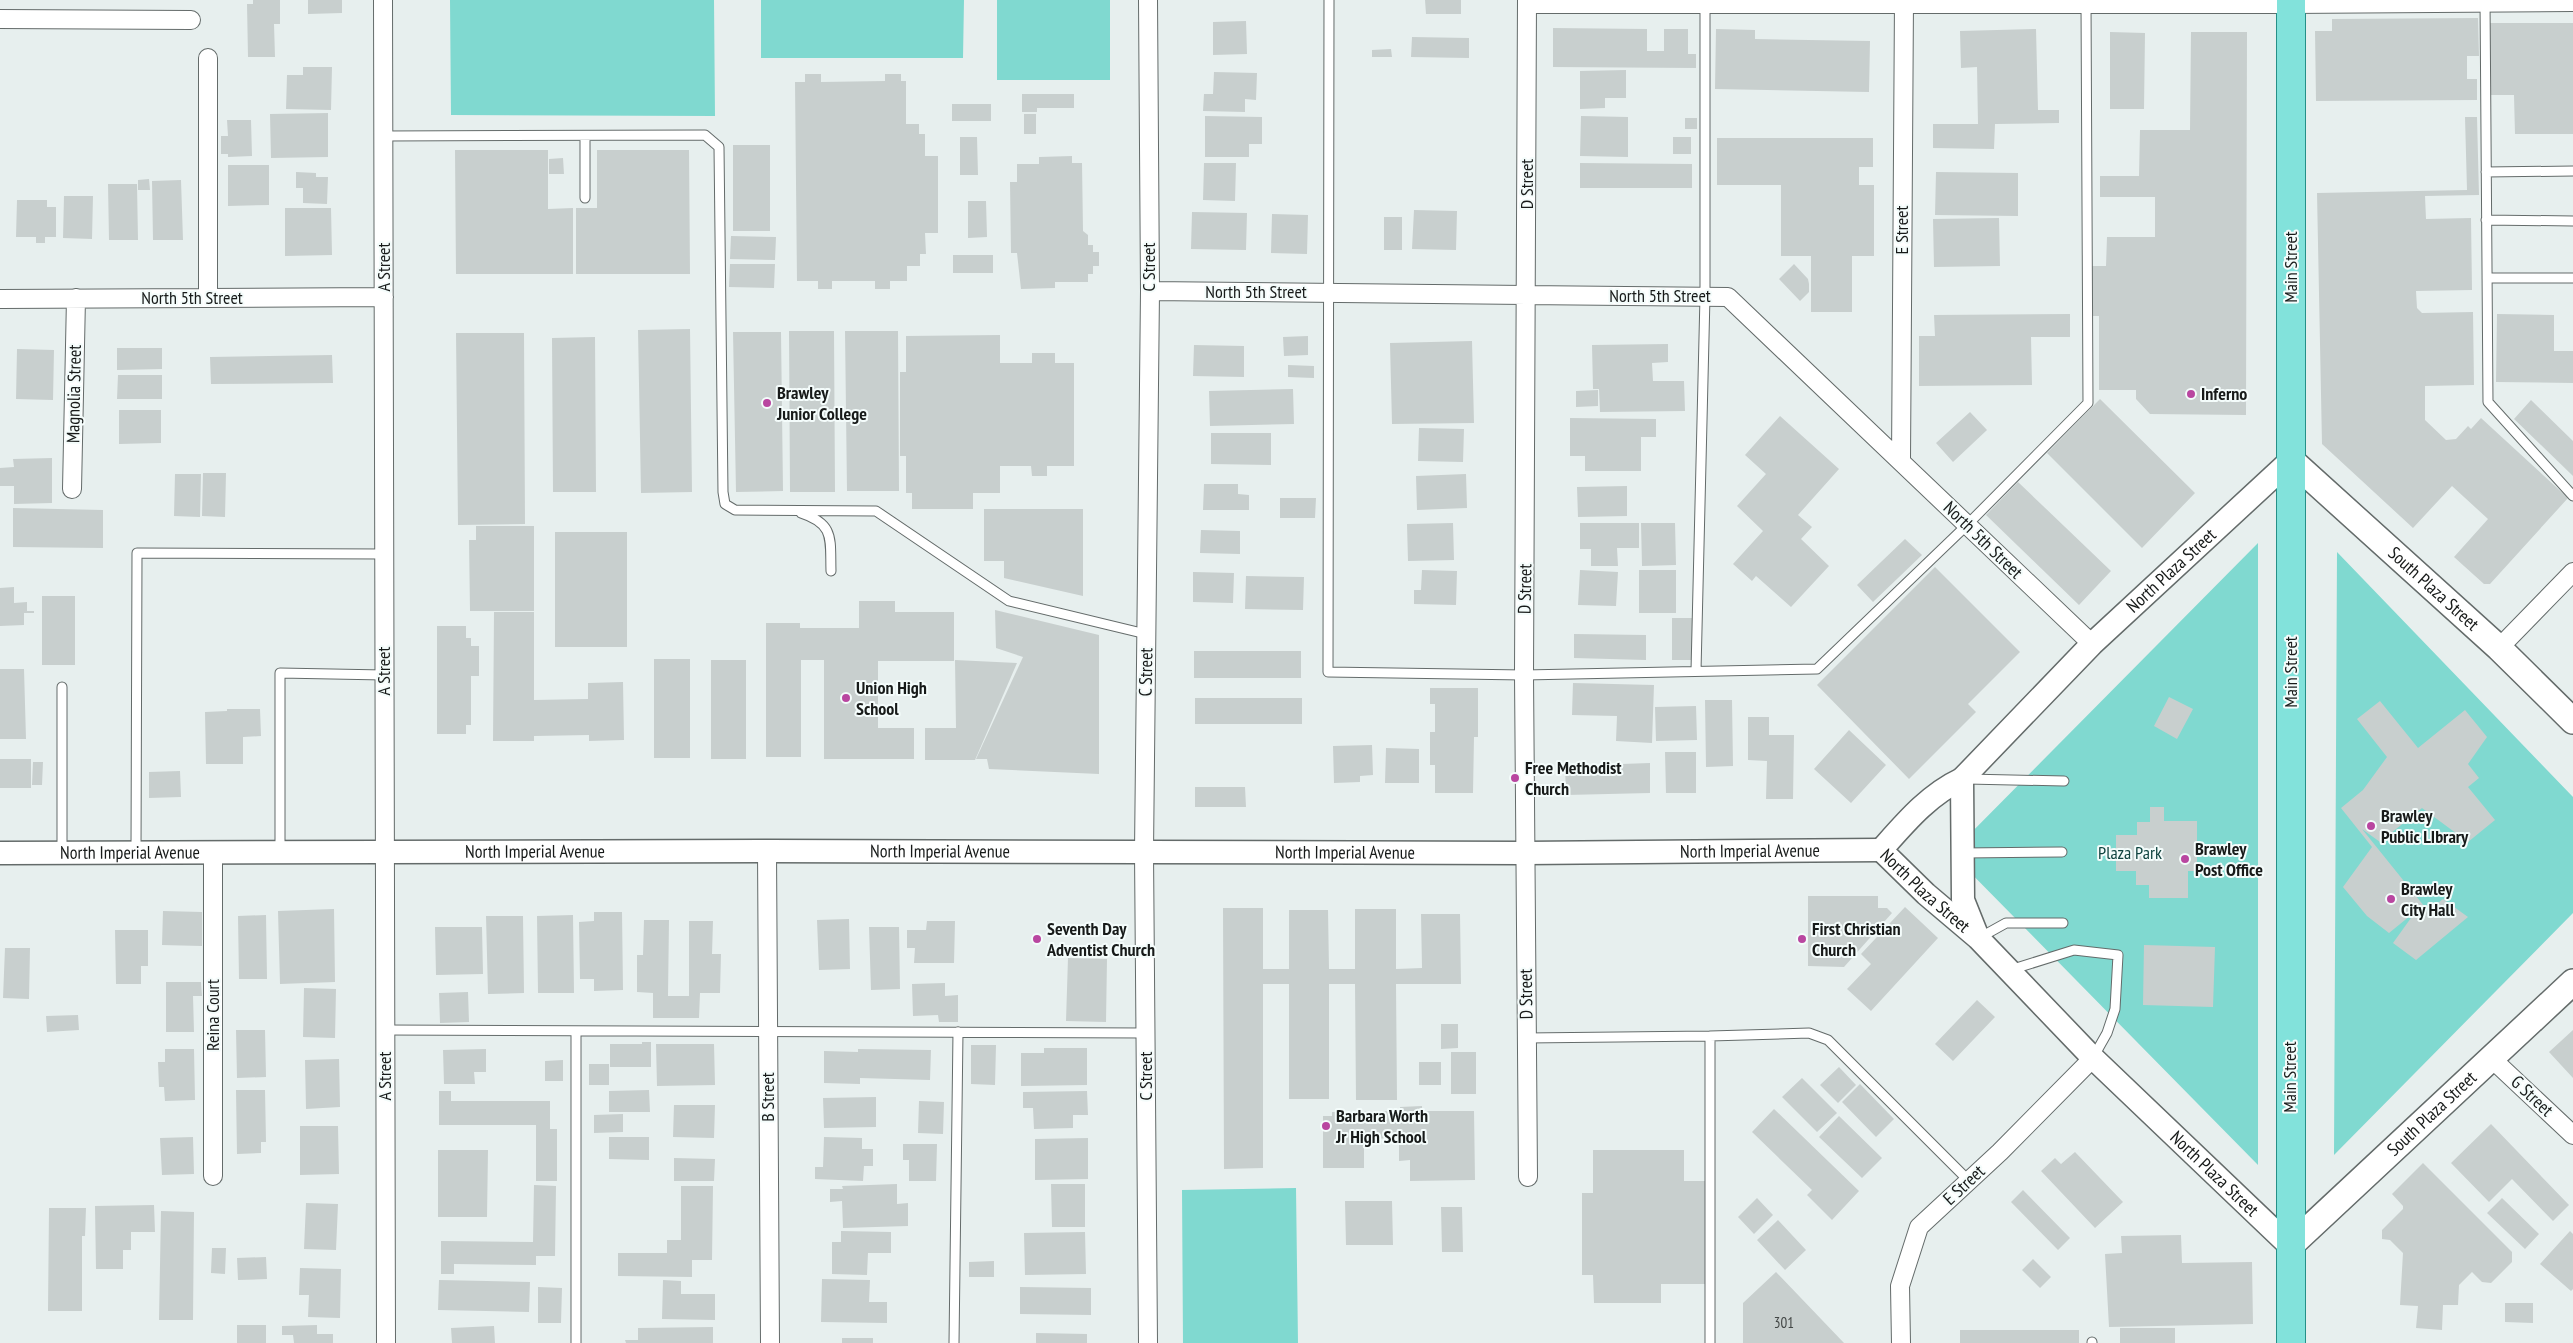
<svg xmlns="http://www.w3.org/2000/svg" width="2573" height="1343" viewBox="0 0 2573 1343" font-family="'PT Sans Narrow',sans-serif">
  <rect width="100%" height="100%" fill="#e7efee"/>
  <path fill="#80d9d0" d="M450 0H714L715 116 451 115Z
    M761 0H964L963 58H761Z
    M997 0H1110V80H997Z
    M2258 543V1165L1951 853Z
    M2337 552 2573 797V913L2334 1155Z
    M1296 1188 1298 1343H1183L1182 1190Z"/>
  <path fill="#c8cfce" d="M253 0H280V24H274L275 57H248L247 4H253Z
    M308 0H342V13L308 14Z
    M1425 0H1461V14H1426Z
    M2478 18 2479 56H2467V79H2477V100L2316 101 2315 31H2332V19Z
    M1246 21 1247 54 1213 55V22Z
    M2489 23H2573V134H2515L2514 95H2490Z
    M1553 28 1647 29V51H1664V29H1688V54H1696V68L1553 67Z
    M1716 29 1755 30V39L1870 41 1869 92 1715 89Z
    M2036 29 2038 110H2059V123L1995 124 1994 149 1933 148V124H1978L1977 67 1961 68 1960 31Z
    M2110 32 2145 33 2144 109H2110Z
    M2191 32H2247L2246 415 2150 414 2136 399V390H2099V316H2091V266H2106L2107 237H2155V197H2100V176H2139L2140 130H2190Z
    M1412 37 1469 38V58L1411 57Z
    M1391 49 1392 57H1372V50Z
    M303 67H332L331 110 286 109 287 75H303Z
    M1626 70V98H1605V108L1580 109V71Z
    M1214 72 1257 73 1256 100 1245 99V112L1203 111 1204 94H1213Z
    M805 74H821V82L885 81V74H901V81H906V124H919V134H925V156H938V233H925L926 254H920V266H907V281H890V289H875V281H832V289H818V281H797L795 82H805Z
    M1022 94H1074V108H1037V112H1022Z
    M952 104H991V121H952Z
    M328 113V157L271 158 270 114Z
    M1024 114H1036V134H1024Z
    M1205 116 1262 117V144H1249V157H1205Z
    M1581 116 1628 117V157L1580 156Z
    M2465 117H2477L2479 195 2425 196 2426 219 2471 218 2472 290 2416 291 2417 308 2422 313 2473 312 2474 385 2425 386V420L2446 440 2456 439 2468 426 2471 429 2481 418 2568 498 2490 584H2484L2454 557 2488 519 2452 486 2413 528 2322 444 2317 193 2467 190Z
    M1685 118H1697V129H1685Z
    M227 120H251L252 156 228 157V154H221V136H228Z
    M960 137H977L978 175H960Z
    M1673 137H1691V154H1673Z
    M1717 138H1873V167H1859V185H1874V256H1852V312H1811V256H1781V185H1717Z
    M733 145H770V231H733Z
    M455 150H548V209L573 208V274H456Z
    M597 150H689L690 274H576V208H597Z
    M1072 156V163H1082L1083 231 1088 235V245H1093V252H1099V266H1093V274H1088V282H1055V288L1021 289 1017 253H1011L1010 182H1017V164H1039V157Z
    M563 158 564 174H549V159Z
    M1204 163H1236L1235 201 1203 200Z
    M1580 163 1692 164V188H1580Z
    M228 165H269V205L228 206Z
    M296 172 316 173V177H328L327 204 303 203V188H296Z
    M1936 172 2018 173V216L1935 215Z
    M149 179 150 190H138V180Z
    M181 180 183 240H153L152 181Z
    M108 184H137L138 240H109Z
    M64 196H93L92 239 63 238Z
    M17 200H47V207H56V237H45V243H36V237H16Z
    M968 201H986L987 237 968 238Z
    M285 208H331L332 255 285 256Z
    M1414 210 1457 211 1456 250 1412 249Z
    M1192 212 1247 213 1246 250 1191 249Z
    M1272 214 1308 215 1307 254 1271 253Z
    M1384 217H1402V250H1384Z
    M1999 218 2000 266 1934 267 1933 219Z
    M731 236 776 237 775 260 730 259Z
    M953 255H993V273H953Z
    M730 264H775L774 288 729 287Z
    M1794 264 1808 279 1809 284V292L1800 301 1779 279Z
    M2070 314V337H2031L2032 385 1919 386V336H1935L1934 315Z
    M2497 314 2554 315V351H2573V383L2496 382Z
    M690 329 692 492 641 493 638 330Z
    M789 331H834L835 492H790Z
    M845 331H898L899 491H847Z
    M733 332H781L783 491 736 492Z
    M456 333H524L525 524 458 525Z
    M1000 335V363H1032V353H1055V363H1074V466H1047V476H1032L1031 466H1000V493H973V509H912V493H906V456H900V372H906V336Z
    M1308 336V355L1284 356 1283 337Z
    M595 337 596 492H553L552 338Z
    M1472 341 1474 423 1392 424 1390 343Z
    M1668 344V362L1652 363 1653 381H1684L1685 411 1600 412 1599 389H1593L1592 345Z
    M1194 345 1244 346V377L1193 376Z
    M117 348H162V369L117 370Z
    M17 349 54 350 53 400 16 399Z
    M332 355 333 383 211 384 210 357Z
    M1288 365 1314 366V378L1288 377Z
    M118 375H162V399H117Z
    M1293 389 1294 424 1210 426 1209 391Z
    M1598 390V406L1576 407V391Z
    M2100 399 2195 493 2142 548 2047 453Z
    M2531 400 2573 441V476L2514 419Z
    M119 410H161V443L119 444Z
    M1970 412 1987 430 1953 462 1936 443Z
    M1780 416 1839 469 1798 515 1812 527 1801 539 1829 566 1791 607 1756 576 1752 581 1733 564 1763 531 1737 506 1766 474 1745 455Z
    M1570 418 1656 419V437H1641V471H1585V456H1570Z
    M1419 428 1464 429 1463 462 1418 461Z
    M1211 433H1271V465L1211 464Z
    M52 458V503L14 504V486H0V468L14 467 13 459Z
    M203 473H226L225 517 202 516Z
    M175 474H201L200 517 174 516Z
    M1466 474 1467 508 1417 510 1416 476Z
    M2018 482 2111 571 2079 605 1986 515Z
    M1204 484H1238V494L1249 495V510H1203Z
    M1627 486V516L1578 517 1577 487Z
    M1280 498H1316L1315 518H1280Z
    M13 508 103 510V548L13 547Z
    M984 509H1083V596L1004 578V561H984Z
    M1453 523 1454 560 1408 561 1407 524Z
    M1580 523H1639V548H1617L1618 566H1591V549H1580Z
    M1641 523H1675L1676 565 1642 566Z
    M476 526H534V611H470L469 540H476Z
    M1201 530 1240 531V554L1200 553Z
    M555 532H627V647H555Z
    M1905 539 1922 555 1873 602 1857 585Z
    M1935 567 2020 652 1968 704 1976 712 1909 779 1817 685Z
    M1422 570 1457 571 1456 605 1414 604V590H1421Z
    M1580 570 1618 572 1616 606 1578 605Z
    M1639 570H1676V613H1639Z
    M1193 572 1234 573 1233 603 1193 602Z
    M1246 576 1304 577 1303 610 1245 609Z
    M14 587V603L27 602V611H34V613H24V625L0 626V588Z
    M42 596H75V665H42Z
    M859 601H895V612H954V661H878V728H914V759H824V660H801V757H766V623H800V628H859Z
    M995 610 1099 635V774L989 769 987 759H976L1023 657 996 648Z
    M494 612H534V700L588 699V683L623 682 624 740 589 741V735L534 736V741H493Z
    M1672 618H1693L1692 660H1672Z
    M437 626H466V638H471V646H479V676H471V725H466V734H437Z
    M1574 634 1646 635V660L1574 658Z
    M1194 651H1301V678H1194Z
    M654 659H690V758H654Z
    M711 660H746V759H711Z
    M955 660 1017 663 975 760H925V728H956Z
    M0 669H24L26 739H0Z
    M1573 683 1654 685 1652 743 1616 741 1617 716 1572 715Z
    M1430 688H1478V737H1474L1473 793H1435V765H1430V732H1435V704H1430Z
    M2169 697 2193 709 2177 739 2154 726Z
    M1195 698H1302V724H1195Z
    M1705 700H1732L1733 766 1706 767Z
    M2380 701 2418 748 2465 710 2487 737 2468 764 2479 778 2468 787 2495 820 2468 842 2422 808 2380 842 2362 829 2428 911 2443 899 2468 917 2416 960 2393 943 2416 911 2389 933 2367 916 2343 887 2372 847 2341 808 2363 790 2387 757 2357 719Z
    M1696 706 1697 740 1656 741 1655 707Z
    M227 709H260L261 736 243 737V764H206L205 712 227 711Z
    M1748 717H1769V735H1794L1793 799H1766L1767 761 1748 760Z
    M1849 730 1886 765 1851 803 1814 769Z
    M1372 745 1373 775 1360 776V782L1334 783 1333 746Z
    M1386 748 1419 749V783H1385Z
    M1665 752H1696V793H1666Z
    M0 759H31V788H0Z
    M33 762H43L42 785H32Z
    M1650 763V793L1566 795 1565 766Z
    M180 771 181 797 149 798V772Z
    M1195 787H1245L1246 807H1195Z
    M2150 807H2164V821H2197V871H2188V898H2149V885H2136V871H2116V835H2137V822H2150Z
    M1808 896H1878V908H1887L1892 913 1844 967 1808 966Z
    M1905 907 1938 938 1871 1011 1847 989 1871 964 1861 954Z
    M1223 908H1263V969H1289V910H1328L1329 969H1355V909H1396V969L1422 968 1421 914H1460L1461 984H1396L1397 1100H1356L1355 984H1329V1099H1289V984H1263V1168L1224 1169Z
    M334 909 335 982 280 984 278 911Z
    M163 911 202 912V946L162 945Z
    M594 912H622L623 990 594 991V979H580L579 922 594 921Z
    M266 915 267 979H239L238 916Z
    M573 915 574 993H538L537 916Z
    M486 916H523L524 993 488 994Z
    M849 919 850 969 819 970 817 920Z
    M644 920H669L668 996H689V921H713L712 954H721L720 993H700L699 1018H653V993L637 992V955H643Z
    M927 921H955L954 963H914L915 948H907V930H926Z
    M435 927H482L483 974 436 975Z
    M869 927H899L900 989 871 990Z
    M115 930H148V966H141V984H116Z
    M2144 945 2215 947 2213 1007 2143 1005Z
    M5 948H30L29 999 3 998Z
    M1068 958 1107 959 1106 1022 1066 1021Z
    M166 982H201L202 996H193L194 1032H166Z
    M945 983V996L958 995V1022H939L938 1015 913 1016 912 984Z
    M304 988 336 989 335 1038 303 1037Z
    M468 992 469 1022 440 1023 439 993Z
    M1977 1000 1995 1017 1953 1061 1935 1044Z
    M78 1015 79 1030 47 1032 46 1016Z
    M1441 1024H1458V1048L1441 1049Z
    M236 1030H265L266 1077 237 1078Z
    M2573 1030V1078L2549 1052Z
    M642 1042H651V1067H610V1044H642Z
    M656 1044H714L715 1085 657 1086Z
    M971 1045H996L995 1085 971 1084Z
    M1044 1048H1087V1085L1021 1086V1053H1044Z
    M165 1049H194L195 1100 165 1101 164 1087H159L158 1062H165Z
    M486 1049V1072H474L475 1084H444L443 1050Z
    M858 1049 931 1050 930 1080 860 1078V1084L824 1083V1051L858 1052Z
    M1451 1052H1476V1094H1451Z
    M339 1059 340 1107 306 1109 305 1060Z
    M563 1060V1081H545V1061Z
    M1419 1062H1441V1085H1419Z
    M589 1064H609V1085H589Z
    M1839 1067 1856 1085 1838 1103 1820 1085Z
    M1802 1078 1837 1113 1817 1132 1782 1097Z
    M1860 1084 1894 1119 1876 1137 1842 1102Z
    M236 1090H265L266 1142H261V1153L237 1154Z
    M649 1090 650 1112H609V1091Z
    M439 1091H451V1101H550V1129H557V1181H536V1125H439Z
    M1087 1091 1088 1115H1073V1128L1034 1129 1033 1108H1023V1092Z
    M876 1097V1127L824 1128 823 1098Z
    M919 1101 944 1102 943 1134 918 1133Z
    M674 1105H715L714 1138 673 1137Z
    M1422 1106V1111H1474L1475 1180 1410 1181V1160L1399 1161V1138L1364 1139V1168H1323V1116H1332V1112L1400 1111V1107Z
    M1774 1109 1859 1191 1832 1220 1807 1195 1812 1190 1752 1132Z
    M623 1114V1132L594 1133V1115Z
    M1839 1116 1882 1158 1862 1178 1819 1137Z
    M2491 1124 2569 1205 2553 1221 2512 1179 2489 1202 2451 1163Z
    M300 1126H338L339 1174 300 1175Z
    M193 1137 194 1174 162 1175 160 1138Z
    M609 1137H649V1160L609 1159Z
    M824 1137 862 1138V1149H873V1166H864L863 1181 815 1179V1167H823Z
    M1088 1138V1179L1035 1180V1139Z
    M903 1144H937L936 1181H909V1160H903Z
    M438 1150H488L487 1217H438Z
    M1593 1150H1684V1181H1711V1284H1661V1303H1594L1593 1275H1582V1193H1593Z
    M2075 1152 2123 1202 2095 1228 2041 1171 2055 1158 2061 1164Z
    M674 1158 715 1159 714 1181H674Z
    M2423 1163 2512 1252V1262L2491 1283 2482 1282 2472 1272 2459 1285 2458 1305H2443L2442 1330 2416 1328 2418 1306 2400 1305 2403 1253 2390 1240 2382 1239V1230L2403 1209V1206L2392 1194Z
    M897 1184V1204L908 1203V1226L843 1228 842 1201 830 1202V1189H843L842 1186Z
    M1051 1184H1085V1227H1052Z
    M534 1185 556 1186 555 1256H536V1265L454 1264V1274H441V1241L533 1242Z
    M681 1186H713L712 1260H692V1277L618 1276V1253H667V1240H681Z
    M2023 1190 2070 1238 2058 1250 2011 1202Z
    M1757 1198 1773 1215 1754 1234 1738 1217Z
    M2502 1198 2539 1234 2525 1249 2487 1213Z
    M1345 1201H1392L1393 1245H1346Z
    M306 1203 338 1204 336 1250 304 1249Z
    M154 1205 155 1232H131V1250H123V1269H96L95 1206Z
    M1441 1207H1462L1463 1252H1442Z
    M49 1208H86L85 1236H82V1311H48Z
    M161 1211 194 1212 193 1320H159Z
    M1778 1220 1806 1250 1785 1270 1757 1240Z
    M841 1231 891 1232V1253H868L867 1275 832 1274V1242H841Z
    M2570 1231 2573 1234V1289L2571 1291 2540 1264Z
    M1085 1232 1086 1274 1025 1275 1024 1233Z
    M2181 1235 2182 1263 2252 1262 2253 1324 2109 1327 2105 1254 2122 1253 2121 1236Z
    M212 1248H226L225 1274 211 1273Z
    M266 1257 267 1279 238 1280 237 1258Z
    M2033 1259 2051 1277 2040 1288 2022 1270Z
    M994 1261V1277H969V1262Z
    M300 1268 341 1269 340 1318 308 1317 309 1295H299Z
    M1776 1272 1844 1343H1743V1303Z
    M822 1279 870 1280 869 1302H887V1323L821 1322Z
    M439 1280 530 1282 529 1312 438 1310Z
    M663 1280 681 1281V1294H715V1320L662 1319Z
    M538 1287 562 1288 561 1323H538Z
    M1020 1287 1091 1288V1315L1020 1314Z
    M2505 1303H2533V1323L2505 1322Z
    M237 1325H266V1343H237Z
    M317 1325V1334H333V1343H294L293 1335H282V1326Z
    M494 1326 495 1343H452L451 1328Z
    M713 1327V1343H626L625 1340H638V1328Z
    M2120 1328H2175V1343H2120Z
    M1960 1330H2079V1343H1960Z
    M1036 1333 1087 1334V1343H1036Z
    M842 1338H873V1343H842Z"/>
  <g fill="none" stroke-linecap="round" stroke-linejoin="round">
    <g stroke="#646b6a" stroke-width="11">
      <path id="service" d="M1329 0 1328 672 1524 675 1817 669 1967 525 2088 403 2086 3
        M2485 0 2488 402 2573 496
        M384 136 705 135 719 147 723 492 725 504 735 510 876 511 1009 601 1146 634
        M585 136V198
        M2486 172 2573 171
        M2486 220 2573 221
        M2487 278H2573
        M801 513C835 524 830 539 831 571
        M1696 671 1705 296V3
        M62 687V853
        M1967 779 2064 781
        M280 851V673L384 675
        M136 853 137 553 384 554
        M1963 853 2062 852
        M1979 938 2006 923H2063
        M2010 970 2074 950 2118 955 2115 1009 2107 1033 2094 1056
        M385 1030 1145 1033
        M1710 1036 1809 1033 1828 1040 1968 1180
        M1526 1038 1710 1036V1343
        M2092 1342V1343
        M576 1343V1031
        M954 1343 958 1032"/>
    </g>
    <g stroke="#646b6a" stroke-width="20">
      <path id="minor" d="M383 0 386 1343
        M1148 0 1150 291 1144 852 1148 1343
        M1527 0 1524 675 1528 1177
        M1527 4H2291L2573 2
        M0 19 191 20
        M208 58V298
        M1150 291 1728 297 2092 644
        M0 299 384 297
        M1901 461 1904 0
        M72 489 76 298
        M2499 648 2573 572
        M767 851 770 1343
        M213 853V1176
        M2490 1057 2573 1135
        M1901 1343 1900 1286 1919 1227 2000 1152 2093 1058"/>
    </g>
    <g stroke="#646b6a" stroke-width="25">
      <g id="tertiary">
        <path d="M1962 779 1963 900 1977 935"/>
        <path id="s1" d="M1881 850 1926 894 1978 938 2093 1058 2290 1246"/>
        <path id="s2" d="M1881 850C1905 823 1928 795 1962 779L2092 644 2291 460"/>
        <path id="s3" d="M0 853 767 851 1525 853 1881 850"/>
      </g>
    </g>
    <g stroke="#646b6a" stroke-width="28">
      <g id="secondary">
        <path id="s4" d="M2291 460 2499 648 2573 721"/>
        <path id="s5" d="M2290 1246 2573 982"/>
      </g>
    </g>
    <g stroke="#269088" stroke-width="30">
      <path id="primary" d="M2291 0V1343"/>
    </g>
    <use href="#service" stroke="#fff" stroke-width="9"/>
    <use href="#minor" stroke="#fff" stroke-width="18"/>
    <use href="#tertiary" stroke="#fff" stroke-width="22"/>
    <use href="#secondary" stroke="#fff" stroke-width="25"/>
    <use href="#primary" stroke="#82e2db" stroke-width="28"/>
  </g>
  <g fill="#b946a0" stroke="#f4fcfb" stroke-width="2">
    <circle cx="2191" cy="394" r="5"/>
    <circle cx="767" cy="403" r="5"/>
    <circle cx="846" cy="698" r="5"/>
    <circle cx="1515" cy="778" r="5"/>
    <circle cx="2371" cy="826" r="5"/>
    <circle cx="2185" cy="859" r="5"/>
    <circle cx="2391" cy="899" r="5"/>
    <circle cx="1037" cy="939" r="5"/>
    <circle cx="1802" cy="939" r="5"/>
    <circle cx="1326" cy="1126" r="5"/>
  </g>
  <g text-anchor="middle" stroke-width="4" stroke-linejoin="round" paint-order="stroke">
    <g font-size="15" fill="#434746">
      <text x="1784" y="1328">301</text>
    </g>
    <g font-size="18" fill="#171a19" stroke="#f4fcfb">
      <text transform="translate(1527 184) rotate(-90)" y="6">D Street</text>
      <text transform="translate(1902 230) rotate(-90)" y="6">E Street</text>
      <text transform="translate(384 267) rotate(-90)" y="6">A Street</text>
      <text transform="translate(1149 267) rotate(-90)" y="6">C Street</text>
      <text transform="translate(2291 267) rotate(-90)" y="6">Main Street</text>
      <text x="1256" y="298">North 5th Street</text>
      <text x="1660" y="302">North 5th Street</text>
      <text x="192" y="304">North 5th Street</text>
      <text transform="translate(74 394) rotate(-89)" y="6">Magnolia Street</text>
      <text transform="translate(1983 540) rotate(44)" y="6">North 5th Street</text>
      <text dy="6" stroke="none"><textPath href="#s2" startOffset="404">North Plaza Street</textPath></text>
      <text transform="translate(1525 589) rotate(-89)" y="6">D Street</text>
      <text dy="6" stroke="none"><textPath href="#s4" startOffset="192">South Plaza Street</textPath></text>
      <text transform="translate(384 671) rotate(-90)" y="6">A Street</text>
      <text transform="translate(1146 672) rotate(-89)" y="6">C Street</text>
      <text transform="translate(2291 672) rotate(-90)" y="6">Main Street</text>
      <text dy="6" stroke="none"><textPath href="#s3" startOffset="940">North Imperial Avenue</textPath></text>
      <text dy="6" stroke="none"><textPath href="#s3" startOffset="1750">North Imperial Avenue</textPath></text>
      <text dy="6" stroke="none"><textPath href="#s3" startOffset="1345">North Imperial Avenue</textPath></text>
      <text dy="6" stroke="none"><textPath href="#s3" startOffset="130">North Imperial Avenue</textPath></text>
      <text dy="6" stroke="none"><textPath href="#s3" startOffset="535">North Imperial Avenue</textPath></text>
      <text dy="6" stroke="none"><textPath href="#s1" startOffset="60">North Plaza Street</textPath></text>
      <text transform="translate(1526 994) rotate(-91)" y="6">D Street</text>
      <text transform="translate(213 1015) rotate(-90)" y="6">Reina Court</text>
      <text transform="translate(385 1076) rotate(-90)" y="6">A Street</text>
      <text transform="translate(1146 1076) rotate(-90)" y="6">C Street</text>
      <text transform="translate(2290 1077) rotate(-90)" y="6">Main Street</text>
      <text transform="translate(2532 1096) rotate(43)" y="6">G Street</text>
      <text transform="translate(768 1097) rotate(-90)" y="6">B Street</text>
      <text dy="6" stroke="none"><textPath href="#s5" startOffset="194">South Plaza Street</textPath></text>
      <text dy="6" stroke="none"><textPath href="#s1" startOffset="465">North Plaza Street</textPath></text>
      <text transform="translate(1964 1185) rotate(-43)" y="6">E Street</text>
    </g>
    <g font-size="18" font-weight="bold" fill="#171a19" stroke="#f4fcfb" text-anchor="start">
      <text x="777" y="399">Brawley<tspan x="777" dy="21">Junior College</tspan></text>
      <text x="2201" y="400">Inferno</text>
      <text x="856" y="694">Union High<tspan x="856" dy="21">School</tspan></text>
      <text x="1525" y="774">Free Methodist<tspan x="1525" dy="21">Church</tspan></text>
      <text x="2381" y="822">Brawley<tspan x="2381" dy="21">Public LIbrary</tspan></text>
      <text x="2195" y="855">Brawley<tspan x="2195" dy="21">Post Office</tspan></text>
      <text x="2401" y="895">Brawley<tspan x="2401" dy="21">City Hall</tspan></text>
      <text x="1047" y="935">Seventh Day<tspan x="1047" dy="21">Adventist Church</tspan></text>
      <text x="1812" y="935">First Christian<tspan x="1812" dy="21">Church</tspan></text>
      <text x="1336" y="1122">Barbara Worth<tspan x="1336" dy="21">Jr High School</tspan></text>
    </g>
    <g font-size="18" fill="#104440" stroke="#f4fcfb">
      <text x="2130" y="859">Plaza Park</text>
    </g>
  </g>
</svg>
